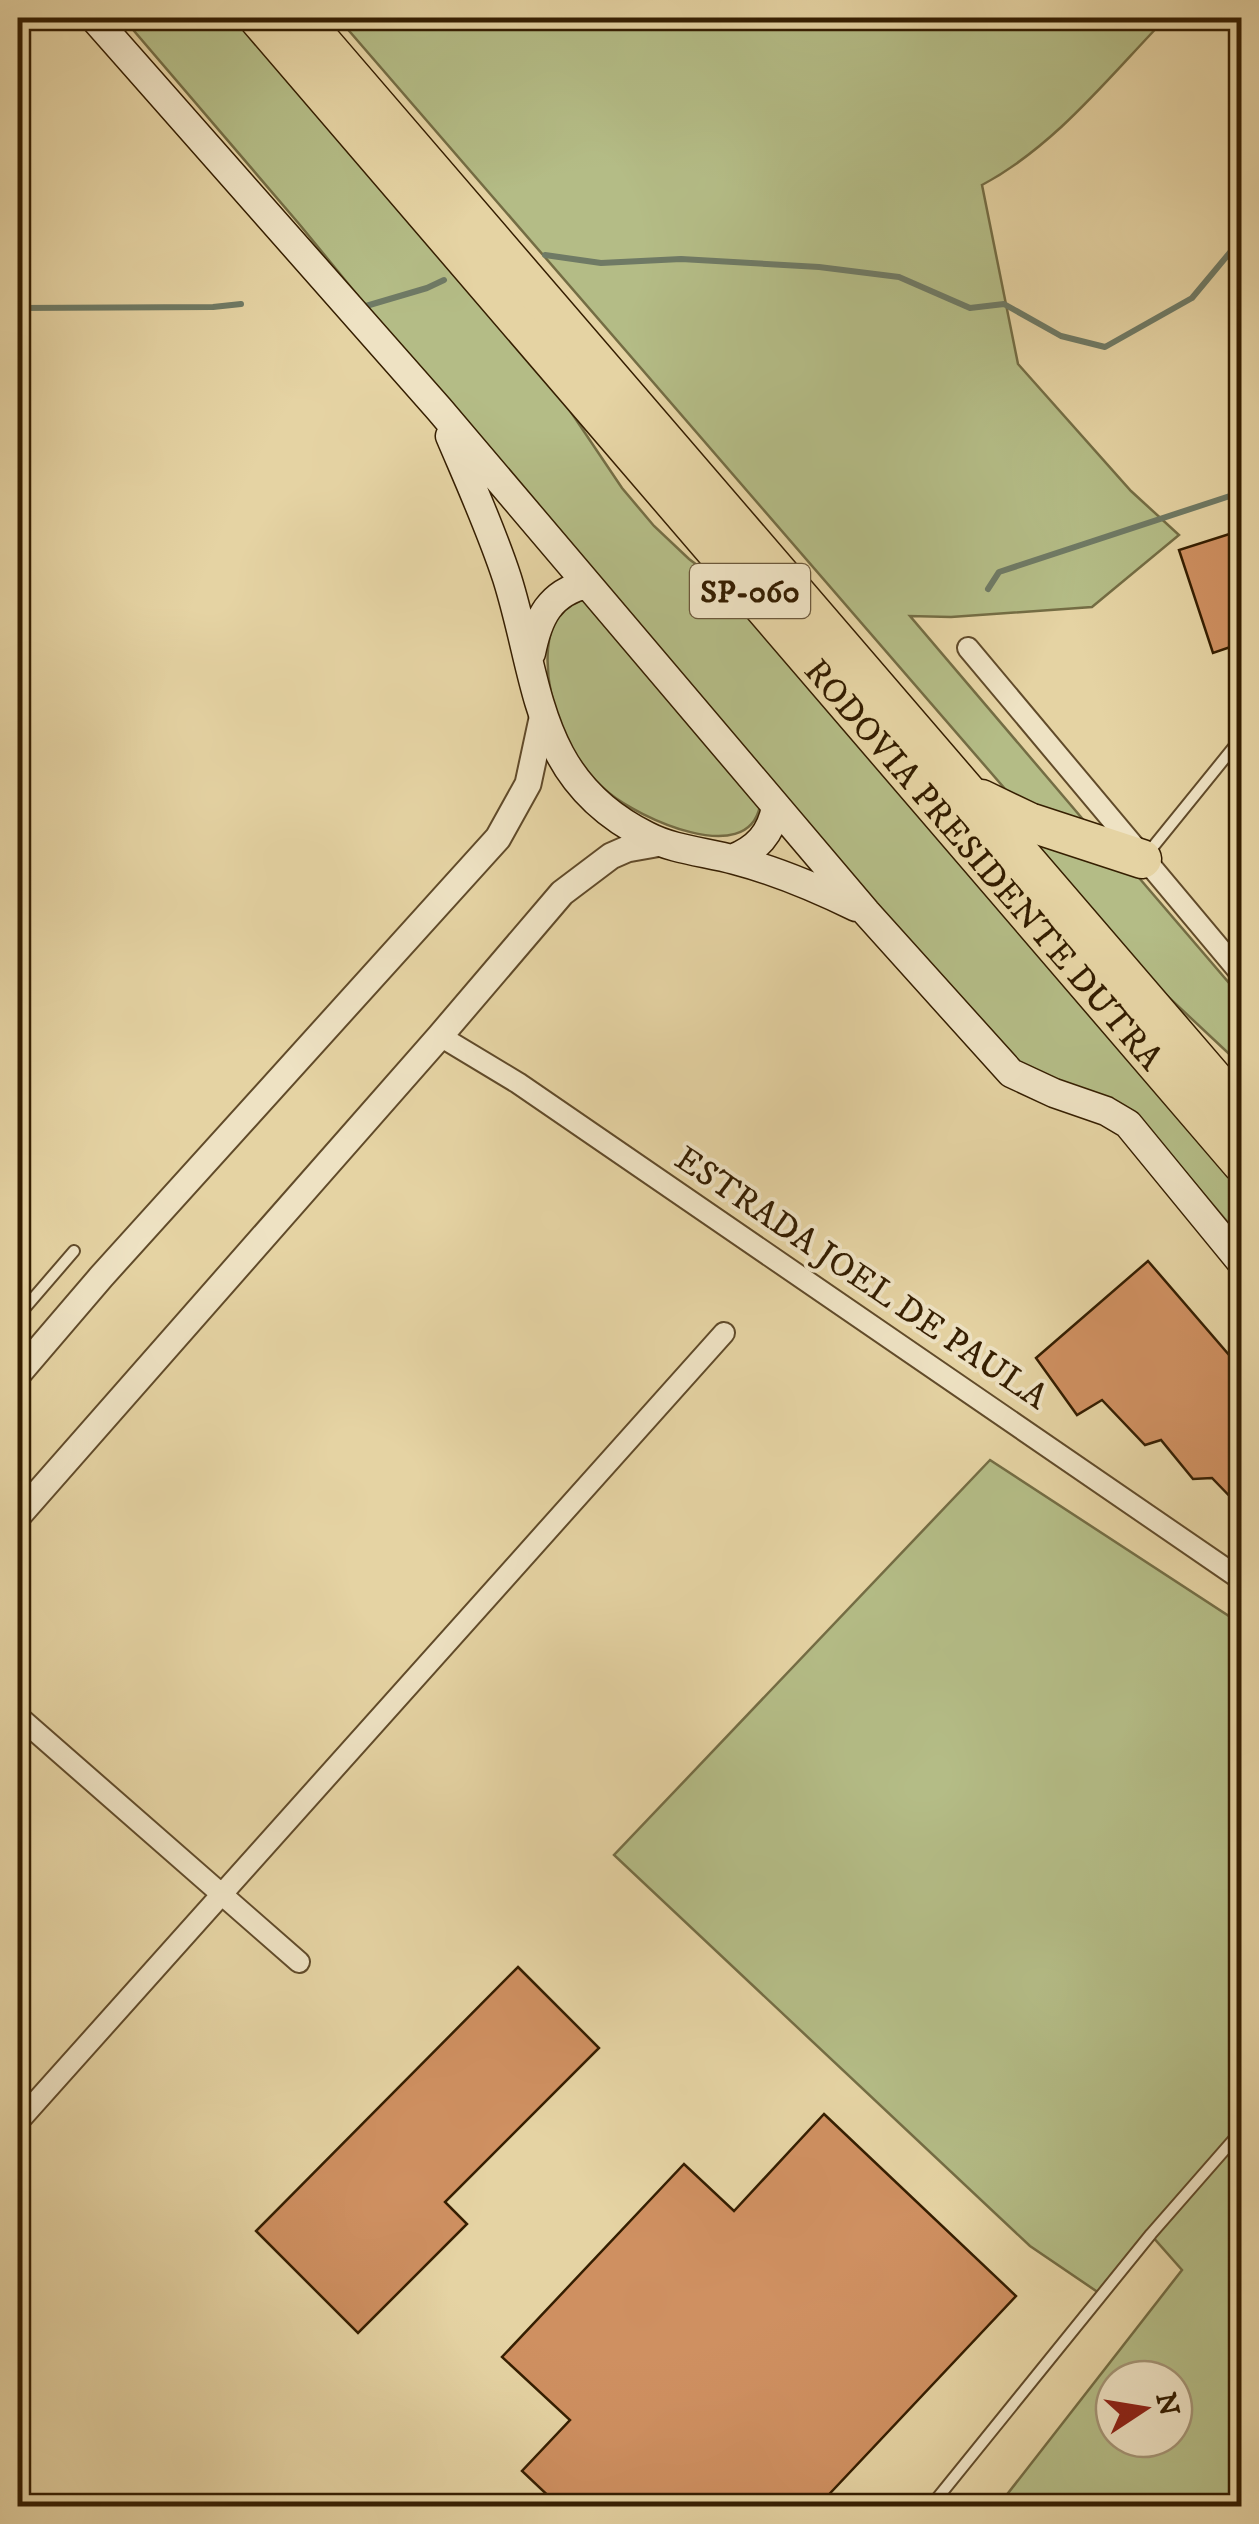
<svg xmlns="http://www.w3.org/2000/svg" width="1259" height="2524" viewBox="0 0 1259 2524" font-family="'IM FELL DW Pica',serif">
  <rect width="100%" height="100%" fill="#e5d3a3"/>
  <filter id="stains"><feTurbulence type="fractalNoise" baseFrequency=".002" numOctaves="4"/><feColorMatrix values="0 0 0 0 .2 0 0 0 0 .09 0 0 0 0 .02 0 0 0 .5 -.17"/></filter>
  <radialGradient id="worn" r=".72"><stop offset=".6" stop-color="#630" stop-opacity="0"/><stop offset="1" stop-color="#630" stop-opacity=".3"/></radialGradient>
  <path fill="#b4bc86" stroke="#746d44" stroke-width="2.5" fill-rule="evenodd" d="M123 18H240L546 375 622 488 654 526 689 559 749 604 1241 1183V1238L1158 1140 1023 1065 1004 1050 864 894 501 471 300 225Z
    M338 18H1166C1109 77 1055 146 982 185L1018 364 1131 491 1179 535 1092 607 951 617 910 616 1092 830 1012 797Z
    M586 599 760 806C747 869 638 817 609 793 569 760 544 700 548 649 550 623 559 605 586 599Z
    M1023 831 1134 872 1241 997V1065L1147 977Z
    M990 1460 1241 1624V2506H998L1182 2270 1151 2235 1102 2295 1030 2246 614 1855ZM1114 2379H1174V2439H1114Z"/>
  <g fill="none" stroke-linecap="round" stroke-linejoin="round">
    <path stroke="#6f7a65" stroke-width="6" d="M545 255 601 263 681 259 819 267 899 277 970 308 1004 304 1061 336 1105 347 1192 298 1242 238
      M366 306 427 288 444 280
      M18 308 213 307 241 304
      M988 589 999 572 1242 492"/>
  </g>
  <path fill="#cf9061" stroke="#351e01" stroke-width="2.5" d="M1242 530V643L1213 653 1179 550Z
    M1148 1261 1242 1370V1509L1212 1478 1193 1479 1161 1440 1145 1445 1102 1400 1077 1415 1036 1358Z
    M518 1967 599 2048 445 2202 467 2224 358 2333 256 2231Z
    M824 2114 1016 2296 818 2506H559L522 2471 570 2420 502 2357 684 2164 734 2211Z"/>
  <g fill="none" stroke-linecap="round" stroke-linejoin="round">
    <g stroke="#614b2a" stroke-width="14">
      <path id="service" d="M1148 853 1242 737
        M18 1316 74 1251
        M931 2506 1151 2234 1242 2130"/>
    </g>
    <g stroke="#614b2a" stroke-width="24">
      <path id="minor" d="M968 648 1242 975
        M440 1036 518 1083 1242 1580
        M18 1716 299 1962
        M18 2122 724 1333"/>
    </g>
    <g stroke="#614b2a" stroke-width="29">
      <path id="tertiary" d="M18 1374 101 1277 498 838 528 784 542 719
        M18 1516 440 1036 562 893 611 856 627 849 661 843"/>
    </g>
    <g stroke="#351e01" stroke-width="31">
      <path id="secondary" d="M94 18 439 409 866 912 1011 1073 1054 1093 1106 1111 1128 1124 1242 1263
        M450 436C470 483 491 529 507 578 540 683 534 780 647 836 674 850 706 852 735 860 777 871 817 888 856 907
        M531 653C538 618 549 593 587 584
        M732 859C757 849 771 834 776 807"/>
    </g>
    <g stroke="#351e01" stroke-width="41">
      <g id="motorway">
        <path id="s1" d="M258 18 1242 1164"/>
        <path d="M301 18 1242 1112"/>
        <path d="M981 799 1029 822 1142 859"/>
      </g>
    </g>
    <use href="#service" stroke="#eee2c3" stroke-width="10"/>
    <use href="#minor" stroke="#eee2c3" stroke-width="20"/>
    <use href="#tertiary" stroke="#eee2c3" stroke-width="25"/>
    <use href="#secondary" stroke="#eee2c3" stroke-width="28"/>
    <use href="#motorway" stroke="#e5d3a3" stroke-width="38"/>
  </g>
  <g text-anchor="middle" stroke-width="8" stroke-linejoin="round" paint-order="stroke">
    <rect fill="#eee2c3" stroke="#6c593b" stroke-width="2.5" x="690" y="564" width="120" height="54" rx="8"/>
    <g font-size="32" font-weight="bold" fill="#351e01">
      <text x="750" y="602">SP-060</text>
    </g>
    <g font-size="35" fill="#351e01" stroke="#eee2c3">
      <text dy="12" stroke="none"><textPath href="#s1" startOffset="1115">RODOVIA PRESIDENTE DUTRA</textPath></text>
      <text transform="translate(862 1277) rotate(34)" y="12">ESTRADA JOEL DE PAULA</text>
    </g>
  </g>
  <rect width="1259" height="2524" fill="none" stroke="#e5d3a3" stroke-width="60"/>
  <rect x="20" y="20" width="1219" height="2484" fill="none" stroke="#351e01" stroke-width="5"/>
  <rect x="30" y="30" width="1199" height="2464" fill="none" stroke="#351e01" stroke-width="2.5"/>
  <g transform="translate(1144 2409) rotate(78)"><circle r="48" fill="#eee2c3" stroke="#a49475" stroke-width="2.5"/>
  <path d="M0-8L18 38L0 25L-18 38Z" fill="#8f2418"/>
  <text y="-15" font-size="28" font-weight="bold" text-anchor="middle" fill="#351e01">N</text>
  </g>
  <rect width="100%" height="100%" filter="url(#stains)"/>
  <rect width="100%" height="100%" fill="url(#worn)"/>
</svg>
